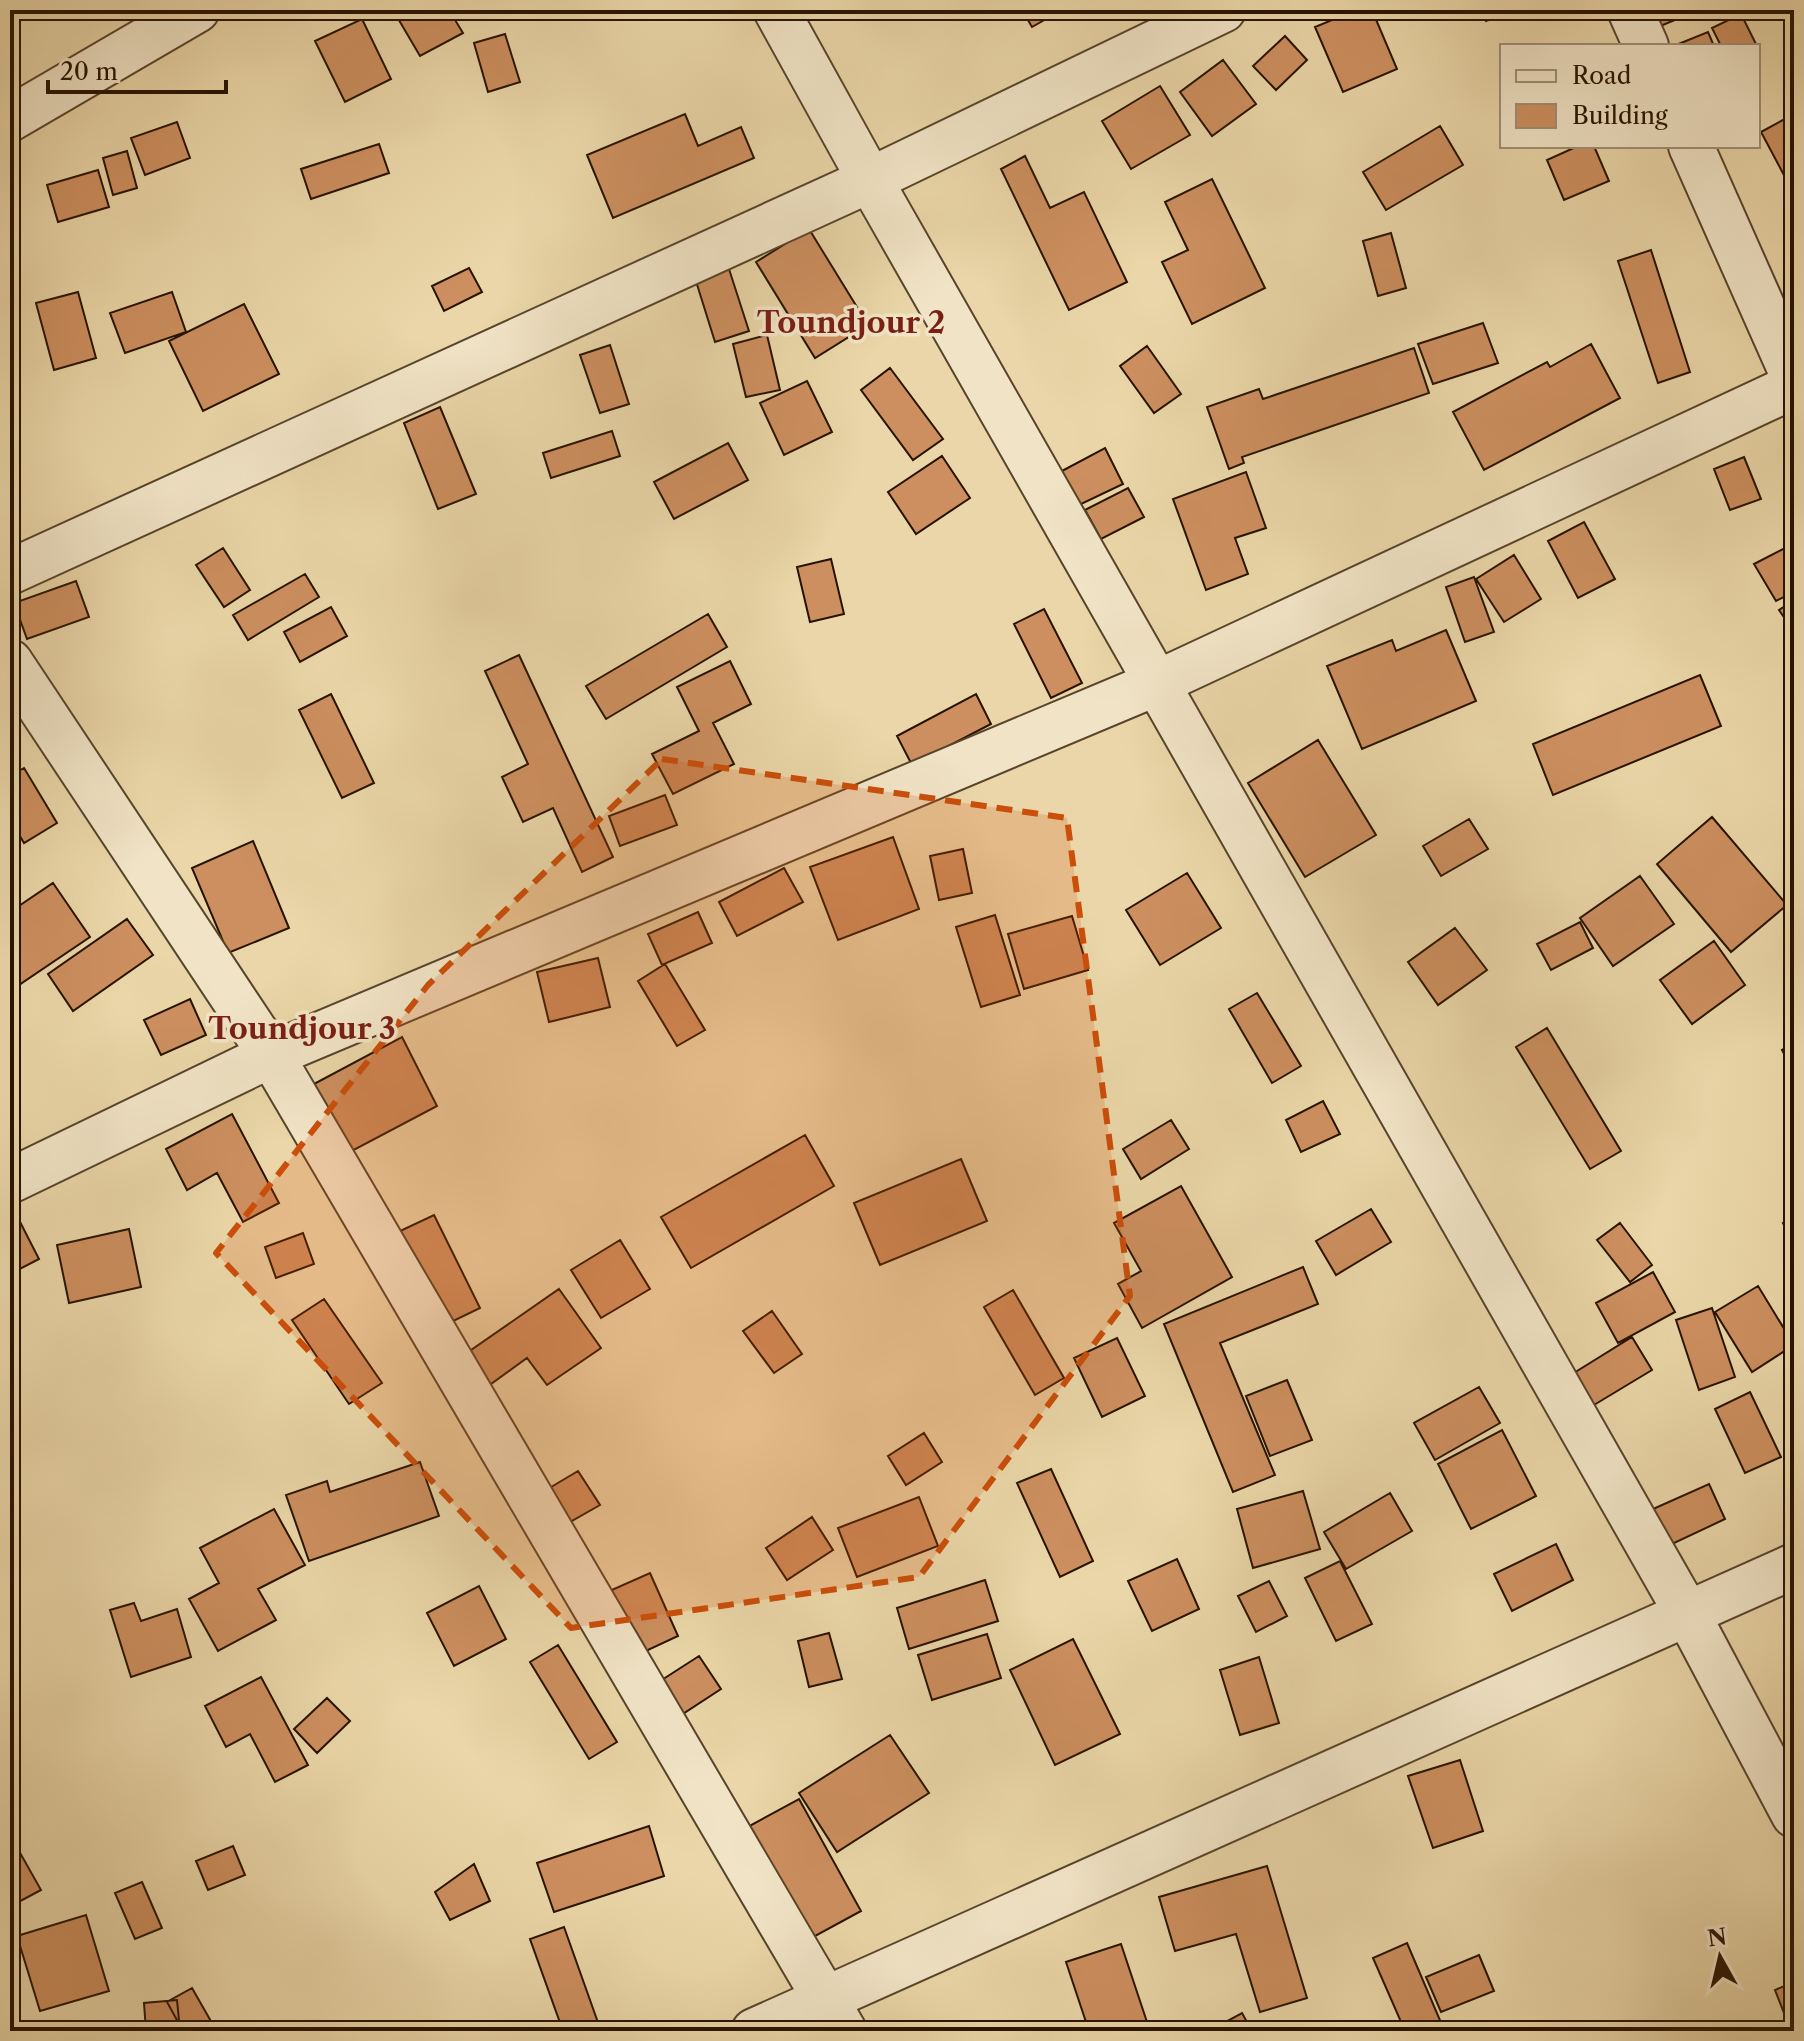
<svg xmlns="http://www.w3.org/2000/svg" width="1804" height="2041" viewBox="0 0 1804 2041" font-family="'Libre Caslon Text',serif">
  <rect width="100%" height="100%" fill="#ead6a8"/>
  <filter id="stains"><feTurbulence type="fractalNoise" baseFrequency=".0025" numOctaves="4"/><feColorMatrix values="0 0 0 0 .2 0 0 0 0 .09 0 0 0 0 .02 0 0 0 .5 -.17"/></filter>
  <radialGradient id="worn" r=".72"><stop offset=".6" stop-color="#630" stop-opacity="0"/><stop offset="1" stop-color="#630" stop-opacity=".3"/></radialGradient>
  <path fill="#cd8f5f" stroke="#271301" stroke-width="2" d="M393 10H449L463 33 420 56Z
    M1022 10H1062L1032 27Z
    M1356 10H1372L1397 69 1343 92 1315 27Z
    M1482 10H1518L1486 21Z
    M1636 10H1691L1692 13 1646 32Z
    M1741 14 1757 46H1721L1712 28Z
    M362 19 391 79 345 102 315 41Z
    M1708 32 1714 46H1676V45Z
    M505 34 520 82 488 92 474 43Z
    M1285 36 1307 60 1276 90 1253 66Z
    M1223 60 1256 104 1212 136 1180 92Z
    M1160 86 1190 135 1131 169 1102 121Z
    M685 114 698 146 741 127 754 158 613 218 587 155Z
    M1794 114V174L1786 179 1761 132Z
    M177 122 190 158 145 175 131 138Z
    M1440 126 1463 165 1386 210 1363 172Z
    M379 144 389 173 311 199 301 169Z
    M1578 146H1594L1609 181 1564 200 1547 160Z
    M127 151 137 188 113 195 103 158Z
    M1025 156 1050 208 1084 192 1127 282 1069 310 1001 169Z
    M98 170 109 207 58 222 47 185Z
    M1212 179 1265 288 1192 324 1162 262 1188 250 1165 202Z
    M809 229 868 325 815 358 756 262Z
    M1391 233 1406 288 1378 296 1363 241Z
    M1651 250 1690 372 1658 383 1618 261Z
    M469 268 482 292 444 311 432 286Z
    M729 269 749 331 715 342 695 278Z
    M78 292 96 358 54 370 36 303Z
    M172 292 186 332 125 353 110 313Z
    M244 304 279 374 203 411 169 341Z
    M1483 323 1498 363 1433 384 1418 344Z
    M767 335 780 390 746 397 733 344Z
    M1591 344 1620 398 1484 470 1453 412 1547 362 1550 367Z
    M610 345 629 404 600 413 580 355Z
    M1147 346 1181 394 1154 413 1120 366Z
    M1414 348 1429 393 1242 457 1244 463 1229 469 1207 407 1259 389 1263 399Z
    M890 368 943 439 913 460 861 390Z
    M807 381 832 432 784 455 760 403Z
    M440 407 476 494 438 509 404 423Z
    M612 431 620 456 551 478 543 453Z
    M728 443 748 480 674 519 654 482Z
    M1105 448 1123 484 1077 506 1060 472Z
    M942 456 970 498 916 534 888 492Z
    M1744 457 1761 499 1730 510 1714 469Z
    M1246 472 1266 528 1235 538 1248 574 1206 590 1173 499Z
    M1128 488 1144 517 1101 539 1085 510Z
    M1584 522 1615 579 1578 598 1548 541Z
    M223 548 250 590 224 607 196 565Z
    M1785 548 1794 564V592L1776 601 1754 564Z
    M1514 555 1541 599 1504 622 1476 579Z
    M831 559 844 614 810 622 797 567Z
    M305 574 319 597 248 640 233 615Z
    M1474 577 1494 632 1465 642 1446 587Z
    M76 581 89 617 27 639 14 603Z
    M1794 600V632L1779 610Z
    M331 607 347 636 300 662 284 632Z
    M1044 609 1082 683 1051 698 1014 624Z
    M708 614 727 647 606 719 586 686Z
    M1446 630 1476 701 1362 749 1327 666 1392 640 1396 651Z
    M519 655 613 857 582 872 553 808 523 822 502 777 528 764 485 671Z
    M730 661 751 704 713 723 734 764 673 794 652 754 699 731 677 687Z
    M1700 675 1721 726 1553 795 1533 744Z
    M331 694 374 783 342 798 299 710Z
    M976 694 991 724 912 765 897 736Z
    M1318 740 1376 835 1305 877 1248 783Z
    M24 768 57 823 24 843 10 819V776Z
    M665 795 677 825 620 846 609 816Z
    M1712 817 1787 905 1731 952 1657 864Z
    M1469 819 1488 849 1441 876 1423 846Z
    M893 837 919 909 838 940 810 867Z
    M253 841 289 928 228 953 192 868Z
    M963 849 972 893 939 900 930 856Z
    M784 868 803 902 737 936 719 902Z
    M1187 873 1221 928 1160 965 1126 910Z
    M1640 876 1674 924 1613 966 1580 918Z
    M53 883 90 937 10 991V912Z
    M698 912 712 943 662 965 648 934Z
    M995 915 1020 995 981 1007 956 927Z
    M1072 916 1088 970 1024 989 1008 934Z
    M127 919 153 955 73 1011 48 974Z
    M1580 922 1593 948 1551 970 1537 944Z
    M1455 928 1487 970 1438 1005 1408 962Z
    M1714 941 1745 985 1692 1024 1660 980Z
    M598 958 610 1007 549 1022 537 972Z
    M665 964 705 1030 677 1046 638 981Z
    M1257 993 1301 1066 1272 1083 1229 1009Z
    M190 999 206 1035 161 1055 144 1020Z
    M1547 1028 1621 1151 1590 1169 1516 1047Z
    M402 1037 437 1106 350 1152 314 1084Z
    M1794 1043V1073L1782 1050Z
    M1323 1101 1340 1134 1301 1152 1286 1120Z
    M232 1114 279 1203 243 1222 217 1173 187 1190 166 1149Z
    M1171 1120 1189 1149 1141 1179 1123 1149Z
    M805 1135 834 1186 691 1268 661 1217Z
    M961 1159 987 1221 880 1265 854 1203Z
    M1181 1186 1232 1277 1142 1328 1118 1284 1141 1271 1114 1223Z
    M1371 1209 1391 1242 1336 1275 1316 1241Z
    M434 1215 480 1308 443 1326 398 1232Z
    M17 1216 39 1259 10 1274V1220Z
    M1794 1217V1247L1783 1223Z
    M1620 1223 1652 1265 1630 1282 1597 1240Z
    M129 1229 141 1287 69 1303 57 1245Z
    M303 1233 314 1264 276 1278 265 1247Z
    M620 1240 650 1289 601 1318 571 1270Z
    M1303 1267 1318 1304 1220 1343 1275 1475 1233 1492 1164 1324Z
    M1653 1272 1675 1312 1618 1343 1596 1303Z
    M1758 1286 1794 1345 1752 1372 1715 1312Z
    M559 1289 601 1348 547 1385 527 1358 484 1389 461 1357Z
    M1013 1290 1064 1378 1035 1395 984 1307Z
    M324 1299 382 1383 349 1404 292 1320Z
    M1712 1308 1735 1377 1699 1390 1676 1320Z
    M772 1311 802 1354 774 1373 743 1331Z
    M1632 1337 1652 1370 1589 1408 1569 1376Z
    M1117 1338 1145 1396 1102 1417 1074 1358Z
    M1287 1380 1312 1440 1270 1456 1246 1396Z
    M1479 1387 1500 1423 1435 1460 1414 1423Z
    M1750 1392 1781 1457 1745 1473 1715 1409Z
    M1502 1430 1536 1496 1471 1529 1438 1464Z
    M924 1433 942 1462 906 1485 888 1456Z
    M420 1462 439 1516 309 1561 286 1495 327 1481 330 1492Z
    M1051 1469 1093 1561 1060 1577 1017 1483Z
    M578 1471 600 1505 556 1530 536 1496Z
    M1709 1484 1725 1519 1670 1545 1653 1509Z
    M1303 1491 1320 1549 1253 1568 1237 1509Z
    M1390 1493 1412 1531 1346 1569 1324 1532Z
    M919 1497 938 1546 857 1577 838 1528Z
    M274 1509 305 1565 258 1589 276 1620 218 1651 189 1599 219 1583 200 1548Z
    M812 1517 833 1550 787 1580 766 1548Z
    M1556 1544 1573 1580 1512 1611 1494 1574Z
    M1177 1559 1199 1609 1152 1631 1128 1581Z
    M1340 1561 1372 1624 1336 1641 1305 1578Z
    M650 1573 678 1636 633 1657 605 1593Z
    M985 1580 998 1621 909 1649 897 1608Z
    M1269 1581 1287 1616 1256 1632 1238 1596Z
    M479 1586 506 1639 454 1666 427 1613Z
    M134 1603 141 1621 177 1609 191 1657 131 1677 110 1610Z
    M829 1633 842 1679 809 1687 798 1641Z
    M987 1634 1001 1678 932 1700 918 1655Z
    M1073 1639 1120 1734 1055 1765 1010 1670Z
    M558 1645 617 1742 589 1759 530 1662Z
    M699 1656 721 1689 675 1719 654 1685Z
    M1259 1657 1279 1723 1240 1735 1220 1670Z
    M261 1677 308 1765 275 1782 250 1734 226 1747 205 1706Z
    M327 1698 350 1721 317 1753 294 1729Z
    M890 1735 929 1793 837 1852 799 1793Z
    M1460 1760 1483 1831 1433 1848 1408 1776Z
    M799 1799 861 1911 795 1947 733 1835Z
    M649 1826 664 1876 554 1912 537 1863Z
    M10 1835 41 1890 11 1906 10 1903Z
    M233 1846 245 1875 208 1890 196 1861Z
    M474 1864 490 1901 450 1920 435 1892Z
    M1267 1866 1307 1998 1260 2012 1236 1934 1175 1951 1159 1897Z
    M142 1882 162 1928 135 1939 115 1893Z
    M86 1915 109 1991 40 2011 17 1936Z
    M564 1927 601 2031H563L530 1939Z
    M1407 1943 1442 2025 1429 2031H1405L1373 1958Z
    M1121 1944 1150 2031H1089L1066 1962Z
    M1479 1955 1494 1991 1441 2012 1426 1977Z
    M1794 1982V2031H1791L1775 1990Z
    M192 1988 216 2030 214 2031H183L167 2002Z
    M177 2000 180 2031H146L144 2003Z
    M1242 2013 1252 2031H1209Z"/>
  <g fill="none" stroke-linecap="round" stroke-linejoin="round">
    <g stroke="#58442b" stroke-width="48">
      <path id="minor" d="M776 10 870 180 1688 1615 1794 1815
        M1630 10 1646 46
        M10 119 197 10
        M1691 146 1794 378
        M10 572 870 180 1223 10
        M10 662 271 1055 844 2031
        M10 1181 271 1055 1157 683 1794 386
        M754 2031 1794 1566"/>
    </g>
    <use href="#minor" stroke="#f1e4c6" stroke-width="44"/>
  </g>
  <path fill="#cb4e0a" fill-opacity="0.2" stroke="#cb4e0a" stroke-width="6" stroke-dasharray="16 10" stroke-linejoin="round" d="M662 759 1067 818 1130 1296 919 1577 571 1628 216 1253 428 985Z"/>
  <g text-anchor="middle" stroke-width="7" stroke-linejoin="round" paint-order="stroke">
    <g font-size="30" font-weight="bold" fill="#7a1f14" stroke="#f1e4c6">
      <text x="851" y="333">Toundjour 2</text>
      <text x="302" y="1039">Toundjour 3</text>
    </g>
  </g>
  <rect width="1804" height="2041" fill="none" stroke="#ead6a8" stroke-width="40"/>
  <rect x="12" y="12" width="1780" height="2017" fill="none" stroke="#271301" stroke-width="4"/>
  <rect x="20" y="20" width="1764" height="2001" fill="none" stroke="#271301" stroke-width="2"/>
  <rect x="1500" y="44" width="260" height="104" fill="#f1e4c6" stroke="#a09077" stroke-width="2"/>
  <rect x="1516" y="70" width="40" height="12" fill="#f1e4c6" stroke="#a09077" stroke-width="2"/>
  <text x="1572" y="84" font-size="24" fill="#271301">Road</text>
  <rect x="1516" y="104" width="40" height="24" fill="#cd8f5f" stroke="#a09077" stroke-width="2"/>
  <text x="1572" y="124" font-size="24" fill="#271301">Building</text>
  <g transform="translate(1720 1957) rotate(352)" stroke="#f1e4c6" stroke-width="6" paint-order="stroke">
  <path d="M0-6L14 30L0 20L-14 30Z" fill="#271301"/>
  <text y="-12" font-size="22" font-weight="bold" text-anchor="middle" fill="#271301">N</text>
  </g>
  <path d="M48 80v12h178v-12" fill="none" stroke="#271301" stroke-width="4"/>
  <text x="60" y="80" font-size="24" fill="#271301" stroke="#f1e4c6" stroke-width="6" paint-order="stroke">20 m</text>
  <rect width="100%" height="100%" filter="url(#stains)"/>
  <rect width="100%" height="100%" fill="url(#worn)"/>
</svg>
